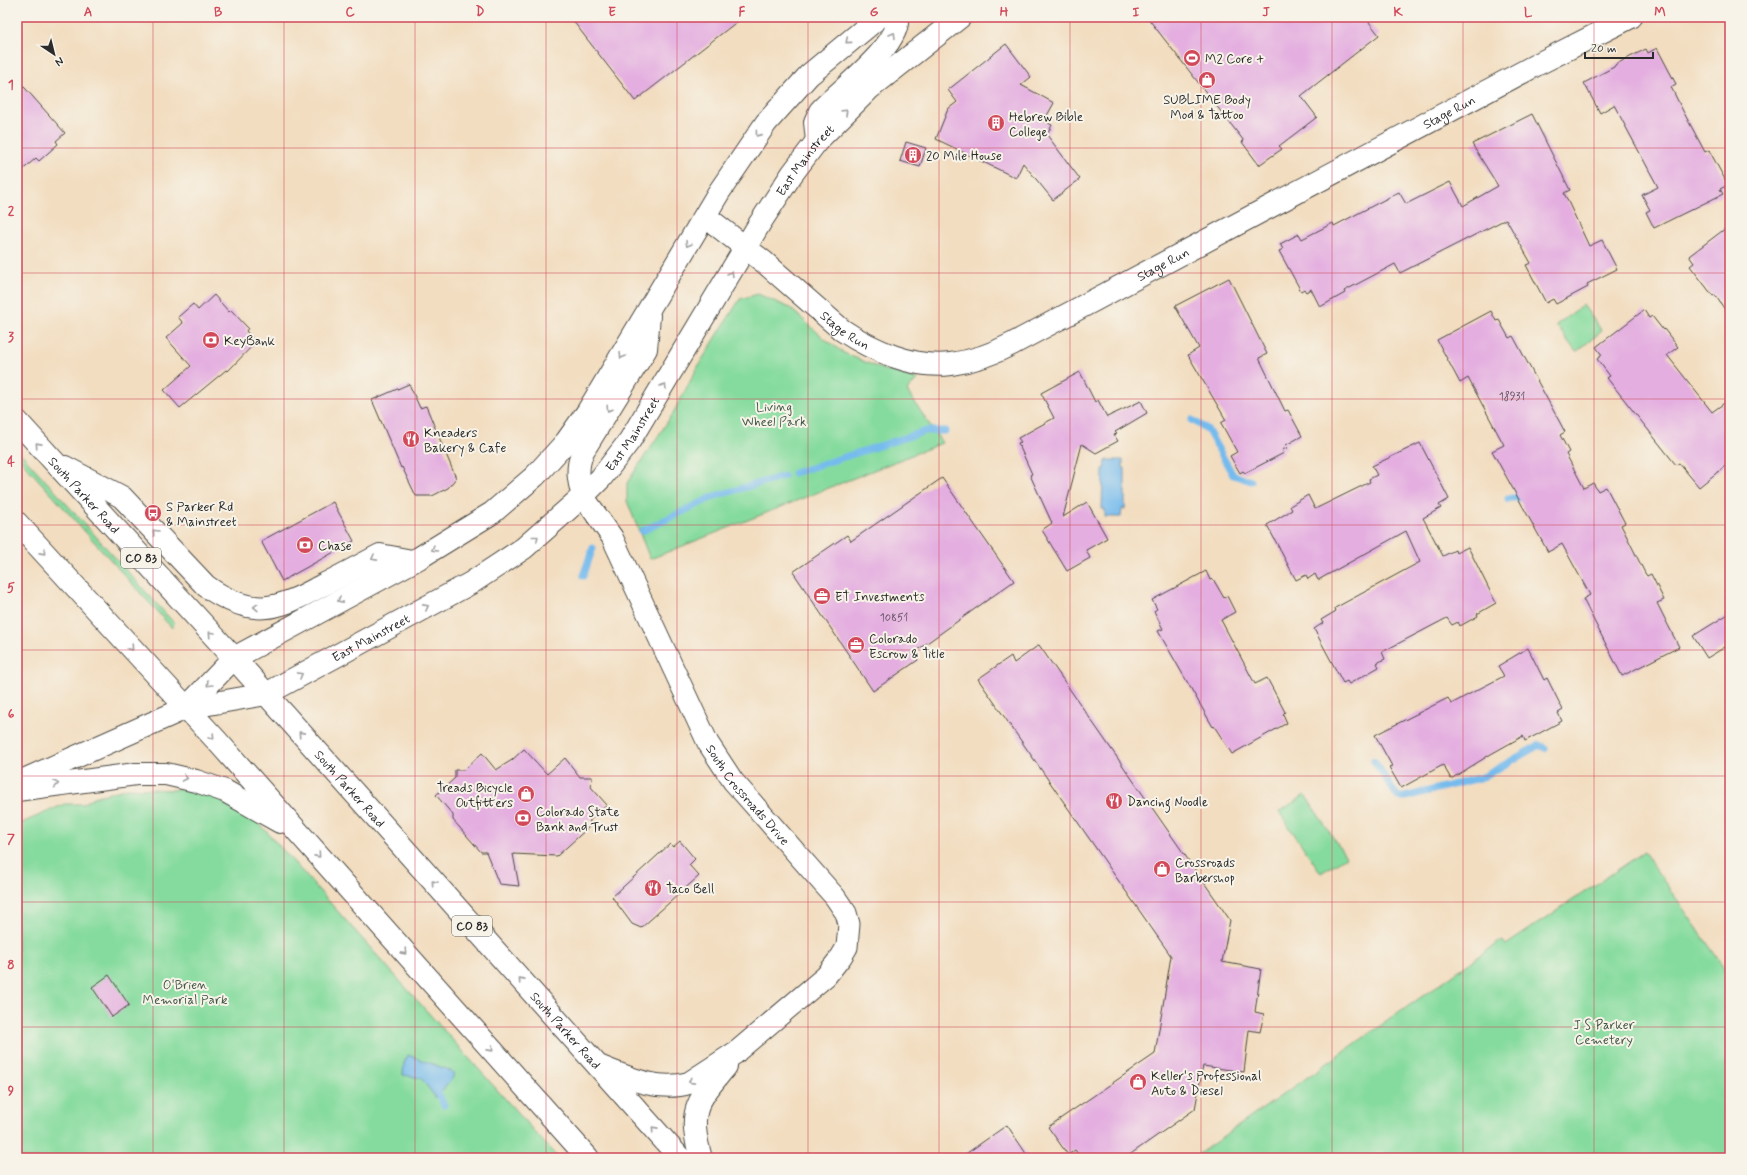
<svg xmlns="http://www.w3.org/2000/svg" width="1747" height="1175" viewBox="0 0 1747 1175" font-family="Mynerve,sans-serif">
  <rect width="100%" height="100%" fill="#f7f3e8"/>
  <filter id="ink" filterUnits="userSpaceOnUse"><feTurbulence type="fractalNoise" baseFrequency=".025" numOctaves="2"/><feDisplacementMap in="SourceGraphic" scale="8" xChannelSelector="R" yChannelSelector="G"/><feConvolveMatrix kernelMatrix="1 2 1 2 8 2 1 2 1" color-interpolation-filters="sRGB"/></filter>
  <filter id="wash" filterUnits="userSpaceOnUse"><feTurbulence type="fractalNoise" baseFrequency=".012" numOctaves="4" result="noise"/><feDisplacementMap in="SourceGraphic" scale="16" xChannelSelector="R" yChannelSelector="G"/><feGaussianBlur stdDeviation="0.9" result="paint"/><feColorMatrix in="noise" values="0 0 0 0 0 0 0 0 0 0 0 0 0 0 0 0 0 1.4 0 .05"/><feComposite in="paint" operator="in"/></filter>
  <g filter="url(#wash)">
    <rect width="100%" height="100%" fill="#f2ddc0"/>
    <path fill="#85db9e" stroke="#588364" d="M758 294 790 308 825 339 844 353 882 369 917 379 907 391 942 443 650 559 627 501V483L672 415 700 363 740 299Z
      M1583 305 1602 331 1576 352 1556 325Z
      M17 449 174 623 173 627H171L17 456Z
      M128 788 171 790 188 788 209 794 258 822 558 1158H17V825L65 804H83L94 797Z
      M1305 795 1346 857 1321 873 1279 812Z
      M1644 852 1730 976V1158H1193L1502 940 1506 945Z"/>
    <path fill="#76bbed" stroke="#50738c" d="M1106 460H1123V468H1125V509H1122L1121 517H1105V509H1102L1103 469H1105Z
      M408 1055 449 1070 454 1074 452 1079 436 1098 421 1078 403 1075 404 1063Z"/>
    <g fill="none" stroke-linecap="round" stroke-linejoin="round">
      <path stroke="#76bbed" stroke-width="7" d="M1192 420 1207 429 1233 475 1251 481
        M794 473 926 431H945
        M1508 499C1514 496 1520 500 1527 497
        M642 531 715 496 784 476
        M583 576 593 548
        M1374 761 1398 797H1405L1483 777 1539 745 1545 748
        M435 1089 444 1105"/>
    </g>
    <g id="blocks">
      <path fill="#e4afe0" d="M570 17H743L635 101Z
        M1147 17H1365L1379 35 1301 96 1317 117 1279 146 1282 149 1259 165 1242 142 1244 141Z
        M1006 44 1031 77 1021 85 1054 103 1044 121 1052 125 1047 135 1080 179 1053 200 1023 163 1016 178 936 139 948 109 957 102 948 90Z
        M1657 48 1676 84 1671 87 1683 111 1705 152 1709 150 1728 185 1720 189 1723 194 1654 228 1646 212 1650 210 1642 195 1658 187 1614 105 1600 113 1584 83 1614 67 1616 64 1646 49 1648 53Z
        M17 79 65 133 56 141 58 144 39 161 36 158 17 175Z
        M1532 114 1570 190 1564 193 1589 246 1602 240 1617 269 1587 284 1588 287 1556 304 1553 299 1546 303 1526 265 1531 263 1506 219 1400 273 1395 264 1344 291 1345 293 1320 307 1311 289 1306 292 1304 289 1301 291 1279 251 1283 249 1280 244 1299 234 1302 239 1333 223 1334 226 1399 192 1406 204 1450 182 1463 206 1498 186 1472 144Z
        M906 142 926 148 920 167 900 161Z
        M1730 225V317L1715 295 1713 296 1690 266 1694 263 1689 256Z
        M1229 278 1267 354 1259 358 1285 411 1288 410 1302 436 1286 445 1287 448 1282 450 1284 453 1245 473 1243 471 1240 473 1230 456 1237 452 1221 423 1226 420 1188 355 1199 348 1175 306Z
        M214 295 229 312 231 310 248 328 246 331 256 342 228 371 226 370 180 408 164 390 191 366 166 338 183 323 178 317 193 304 198 310Z
        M1644 310 1649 318 1652 316 1663 330 1664 329 1678 347 1667 355 1712 412 1730 399V462L1699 487 1679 463 1676 465 1607 378 1610 376 1597 359 1602 355 1596 347Z
        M1491 311 1496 321 1499 320 1509 338 1513 336 1565 432 1560 435 1569 452 1566 454 1584 488 1593 483 1598 491 1606 487 1625 523 1621 525 1645 573 1647 576 1651 574 1664 600 1657 603 1679 647 1622 676 1583 599 1590 595 1562 544 1548 552 1492 451 1504 445 1468 378 1460 383 1437 340Z
        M1080 372 1095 402 1098 400 1107 417 1141 401 1147 413 1115 432 1117 434 1114 435 1118 441 1096 453 1082 444 1063 517 1087 502 1107 538 1086 550 1090 558 1067 571 1042 530 1052 523 1030 475 1032 474 1018 443 1021 442 1018 438 1054 418 1041 393Z
        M409 384 420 408 426 406 456 478 448 488 432 496H416L402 467 401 468 372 400Z
        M1420 443 1449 499 1439 505 1441 508 1423 518 1443 556 1455 550 1456 553 1468 547 1496 603 1477 614 1478 616 1460 626 1458 622 1452 625 1447 618 1382 652 1385 659 1377 663 1379 667 1349 684 1347 681 1343 683 1314 629 1323 623 1321 620 1336 611 1335 608 1420 562 1406 531 1318 580 1315 574 1308 579 1306 575 1296 580 1267 525 1292 510 1290 506 1308 495 1315 509 1370 482 1369 479 1377 475 1372 466Z
        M942 478 1014 581 913 653 918 660 873 691 793 572 847 535 851 541Z
        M333 502 354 541 282 581 261 541Z
        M1206 571 1210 580 1213 579 1224 598 1227 596 1235 612 1221 620 1255 684 1267 678 1285 712 1283 714 1287 723 1232 754 1214 726 1213 727 1158 631 1163 629 1154 611 1157 609 1152 600Z
        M1730 613V644L1707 658 1693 636Z
        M1039 645 1230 920 1222 962 1261 969 1255 1012 1264 1014 1260 1032 1249 1030 1244 1072 1203 1066 1195 1109 1125 1158H1081L1075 1150 1068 1155 1048 1127 1155 1054 1171 956 978 679 1011 656 1014 663Z
        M1528 648 1544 680 1547 678 1563 710 1558 713 1562 721 1525 741 1523 736 1491 754 1451 779 1443 765 1401 788 1389 767 1392 766 1375 735 1448 698 1451 704 1477 690 1504 676 1498 666Z
        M524 749 547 774 565 758 580 777H592L591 787 607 805 590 820 589 827 557 856 513 854 519 886 499 884 486 852H481L453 820V815L436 795 455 778V770H464L482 753 496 770 512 760Z
        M680 841 695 859 689 865 699 876 641 928 632 924 612 897 670 844 673 847Z
        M109 975 129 1005 112 1017 92 987Z
        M1007 1125 1029 1158H960Z"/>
    </g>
  </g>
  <g filter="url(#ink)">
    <use href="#blocks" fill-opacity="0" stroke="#494641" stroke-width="1"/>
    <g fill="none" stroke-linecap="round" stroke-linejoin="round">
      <g stroke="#494641" stroke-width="23">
        <g id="street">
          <path id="s1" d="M583 496 612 537 708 743 733 781 835 897 846 913 849 924 847 947 841 957 826 976 735 1053"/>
        </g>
      </g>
      <g stroke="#494641" stroke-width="24">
        <g id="secondary">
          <path id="s2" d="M705 216 764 262 842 330C872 350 914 369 951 364 973 361 993 354 1012 344L1536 65 1631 17"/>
        </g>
      </g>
      <g stroke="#494641" stroke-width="24">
        <g id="primary">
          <path d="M817 141 815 122 820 111C838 91 902 45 897 17"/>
          <path d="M583 496C578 479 576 468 583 451L646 349 649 316"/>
          <path d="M186 708 234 658 419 558 492 513 535 476 566 442 588 411 719 192 766 123 809 75 879 17"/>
          <path id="s3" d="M17 783 186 708 266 694 471 583 524 548 583 496 601 478 630 440 760 223 792 174 817 141 870 88 960 17"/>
        </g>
      </g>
      <g stroke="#494641" stroke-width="24">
        <g id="highway">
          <path id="s4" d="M17 421 234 658 680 1158"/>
          <path d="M65 467 122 497 206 586C251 618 276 611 321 586 341 576 361 565 380 555L412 561"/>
          <path d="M17 523 218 742 588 1158"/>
          <path d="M17 790 136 774H166L196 781 225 791 280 822"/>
          <path d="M601 1067C629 1078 659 1092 689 1083L735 1053"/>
          <path d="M701 1158C687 1110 697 1102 726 1066"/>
        </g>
      </g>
      <use href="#street" stroke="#fff" stroke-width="21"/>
      <use href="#secondary" stroke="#fff" stroke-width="22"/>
      <use href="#primary" stroke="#fff" stroke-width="22"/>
      <use href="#highway" stroke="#fff" stroke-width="22"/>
    </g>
    <defs><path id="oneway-chevron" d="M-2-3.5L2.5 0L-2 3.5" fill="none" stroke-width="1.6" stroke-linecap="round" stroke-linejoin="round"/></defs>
    <g stroke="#a0a0a0">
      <use href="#oneway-chevron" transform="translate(893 35) rotate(-59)"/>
      <use href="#oneway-chevron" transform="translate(848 41) rotate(140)"/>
      <use href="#oneway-chevron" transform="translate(845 112) rotate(-44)"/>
      <use href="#oneway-chevron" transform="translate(758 134) rotate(126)"/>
      <use href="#oneway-chevron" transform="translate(688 244) rotate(121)"/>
      <use href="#oneway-chevron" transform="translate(731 274) rotate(-60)"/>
      <use href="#oneway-chevron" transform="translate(622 356) rotate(121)"/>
      <use href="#oneway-chevron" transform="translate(664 386) rotate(-59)"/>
      <use href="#oneway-chevron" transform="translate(609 409) rotate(123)"/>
      <use href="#oneway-chevron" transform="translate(38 445) rotate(-132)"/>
      <use href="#oneway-chevron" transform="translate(155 532) rotate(-133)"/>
      <use href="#oneway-chevron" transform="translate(536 538) rotate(-39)"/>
      <use href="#oneway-chevron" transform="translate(434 549) rotate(150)"/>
      <use href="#oneway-chevron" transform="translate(43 552) rotate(48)"/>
      <use href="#oneway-chevron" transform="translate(374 558) rotate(152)"/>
      <use href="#oneway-chevron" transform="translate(340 600) rotate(152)"/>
      <use href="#oneway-chevron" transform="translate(256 607) rotate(-178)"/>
      <use href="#oneway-chevron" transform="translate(426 607) rotate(-28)"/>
      <use href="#oneway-chevron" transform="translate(211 634) rotate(-133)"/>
      <use href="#oneway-chevron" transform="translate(131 648) rotate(48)"/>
      <use href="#oneway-chevron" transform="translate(300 675) rotate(-29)"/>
      <use href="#oneway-chevron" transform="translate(209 684) rotate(134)"/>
      <use href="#oneway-chevron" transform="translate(301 734) rotate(-132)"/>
      <use href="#oneway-chevron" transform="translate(212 737) rotate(47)"/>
      <use href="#oneway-chevron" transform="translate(185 778) rotate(14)"/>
      <use href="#oneway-chevron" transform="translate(56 784) rotate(-8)"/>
      <use href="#oneway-chevron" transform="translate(318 855) rotate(48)"/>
      <use href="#oneway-chevron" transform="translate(434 883) rotate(-132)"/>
      <use href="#oneway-chevron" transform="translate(404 952) rotate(48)"/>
      <use href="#oneway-chevron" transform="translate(521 980) rotate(-132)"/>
      <use href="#oneway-chevron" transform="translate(491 1049) rotate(48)"/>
      <use href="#oneway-chevron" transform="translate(691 1081) rotate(151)"/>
      <use href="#oneway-chevron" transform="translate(654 1129) rotate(-132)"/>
    </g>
  </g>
  <path fill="none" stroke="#d1495b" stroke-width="1" stroke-opacity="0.55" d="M153 17V1158M284 17V1158M415 17V1158M546 17V1158M677 17V1158M808 17V1158M939 17V1158M1070 17V1158M1201 17V1158M1332 17V1158M1463 17V1158M1594 17V1158M17 148H1730M17 273H1730M17 399H1730M17 525H1730M17 650H1730M17 776H1730M17 902H1730M17 1027H1730"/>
  <defs>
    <g id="stadium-disc" transform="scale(0.9)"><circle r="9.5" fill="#d1495b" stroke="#f7f3e8"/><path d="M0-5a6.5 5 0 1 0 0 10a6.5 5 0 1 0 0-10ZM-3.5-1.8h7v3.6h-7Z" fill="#fff"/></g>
    <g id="shop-disc" transform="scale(0.9)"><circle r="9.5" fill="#d1495b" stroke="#f7f3e8"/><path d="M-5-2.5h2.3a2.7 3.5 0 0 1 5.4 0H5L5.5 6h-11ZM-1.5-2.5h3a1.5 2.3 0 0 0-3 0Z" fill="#fff"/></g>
    <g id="building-disc" transform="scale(0.9)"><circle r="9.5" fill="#d1495b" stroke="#f7f3e8"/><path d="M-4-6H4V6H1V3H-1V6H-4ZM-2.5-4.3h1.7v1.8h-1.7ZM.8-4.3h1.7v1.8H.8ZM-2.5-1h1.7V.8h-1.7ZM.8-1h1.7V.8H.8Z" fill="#fff"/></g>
    <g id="bank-disc" transform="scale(0.9)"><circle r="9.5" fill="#d1495b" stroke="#f7f3e8"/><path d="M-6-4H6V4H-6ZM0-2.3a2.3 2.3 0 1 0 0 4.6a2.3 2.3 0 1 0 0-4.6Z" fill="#fff"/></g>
    <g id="restaurant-disc" transform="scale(0.9)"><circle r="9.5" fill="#d1495b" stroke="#f7f3e8"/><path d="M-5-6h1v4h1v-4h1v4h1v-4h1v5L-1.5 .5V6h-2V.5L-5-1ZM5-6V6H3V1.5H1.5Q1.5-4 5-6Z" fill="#fff"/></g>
    <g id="bus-disc" transform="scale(0.9)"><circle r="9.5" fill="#d1495b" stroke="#f7f3e8"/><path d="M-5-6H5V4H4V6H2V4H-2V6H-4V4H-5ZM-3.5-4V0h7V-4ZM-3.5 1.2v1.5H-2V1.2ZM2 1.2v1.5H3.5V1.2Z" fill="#fff"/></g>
    <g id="office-disc" transform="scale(0.9)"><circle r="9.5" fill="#d1495b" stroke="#f7f3e8"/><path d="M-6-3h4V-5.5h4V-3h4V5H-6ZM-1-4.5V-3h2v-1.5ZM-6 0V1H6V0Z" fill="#fff"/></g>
  </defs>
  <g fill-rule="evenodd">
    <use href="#stadium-disc" x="1192" y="58"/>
    <use href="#shop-disc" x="1207" y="80"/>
    <use href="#building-disc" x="996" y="123"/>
    <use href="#building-disc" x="913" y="155"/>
    <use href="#bank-disc" x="211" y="340"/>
    <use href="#restaurant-disc" x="411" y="439"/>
    <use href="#bus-disc" x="153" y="513"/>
    <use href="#bank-disc" x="305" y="545"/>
    <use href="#office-disc" x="822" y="596"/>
    <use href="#office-disc" x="856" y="645"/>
    <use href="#shop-disc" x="526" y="794"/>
    <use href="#restaurant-disc" x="1114" y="801"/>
    <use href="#bank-disc" x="523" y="818"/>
    <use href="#shop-disc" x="1162" y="869"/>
    <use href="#restaurant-disc" x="653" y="888"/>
    <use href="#shop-disc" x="1138" y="1082"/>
  </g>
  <g text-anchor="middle" stroke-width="4" stroke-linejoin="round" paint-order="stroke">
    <g font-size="11" fill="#594c58">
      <text x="1512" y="400">18931</text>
      <text x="894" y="621">10851</text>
    </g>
    <g fill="#f7f3e8" stroke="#686764" stroke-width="1">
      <rect x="121" y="548" width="40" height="20" rx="3"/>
      <rect x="452" y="916" width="40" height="20" rx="3"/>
    </g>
    <g font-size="12" font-weight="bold" fill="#2b2b2b">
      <text x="141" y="562">CO 83</text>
      <text x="472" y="930">CO 83</text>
    </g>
    <g font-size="13" fill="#2b2b2b" stroke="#f7f3e8" text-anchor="start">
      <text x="1205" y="63">M2 Core +</text>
      <text x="1207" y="104" text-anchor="middle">SUBLIME Body<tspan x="1207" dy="15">Mod &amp; Tattoo</tspan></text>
      <text x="1009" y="121">Hebrew Bible<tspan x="1009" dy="15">College</tspan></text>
      <text x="926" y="160">20 Mile House</text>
      <text x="224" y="345">KeyBank</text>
      <text x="424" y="437">Kneaders<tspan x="424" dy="15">Bakery &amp; Cafe</tspan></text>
      <text x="166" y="511">S Parker Rd<tspan x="166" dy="15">&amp; Mainstreet</tspan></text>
      <text x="318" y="550">Chase</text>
      <text x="835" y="601">ET Investments</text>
      <text x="869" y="643">Colorado<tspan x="869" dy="15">Escrow &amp; Title</tspan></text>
      <text x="513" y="792" text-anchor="end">Treads Bicycle<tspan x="513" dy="15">Outfitters</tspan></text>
      <text x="1127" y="806">Dancing Noodle</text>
      <text x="536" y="816">Colorado State<tspan x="536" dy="15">Bank and Trust</tspan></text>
      <text x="1175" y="867">Crossroads<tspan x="1175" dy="15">Barbershop</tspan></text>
      <text x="666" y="893">Taco Bell</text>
      <text x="1151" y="1080">Keller's Professional<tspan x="1151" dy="15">Auto &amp; Diesel</tspan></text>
    </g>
    <g font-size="13" fill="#2b2b2b" stroke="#f7f3e8">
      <text dy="5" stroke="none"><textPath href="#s2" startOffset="854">Stage Run</textPath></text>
      <text dy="5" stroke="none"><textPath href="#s3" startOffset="1045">East Mainstreet</textPath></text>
      <text dy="5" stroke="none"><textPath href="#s2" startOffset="530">Stage Run</textPath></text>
      <text dy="5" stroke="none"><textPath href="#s2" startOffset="181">Stage Run</textPath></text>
      <text dy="5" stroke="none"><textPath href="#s3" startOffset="721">East Mainstreet</textPath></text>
      <text dy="5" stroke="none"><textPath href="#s4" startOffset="100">South Parker Road</textPath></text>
      <text dy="5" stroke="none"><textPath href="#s3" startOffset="385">East Mainstreet</textPath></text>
      <text dy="5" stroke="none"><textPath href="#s4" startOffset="496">South Parker Road</textPath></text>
      <text dy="5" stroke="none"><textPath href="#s1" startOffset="343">South Crossroads Drive</textPath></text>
      <text dy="5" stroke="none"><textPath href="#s4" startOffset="820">South Parker Road</textPath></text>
    </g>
    <g font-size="13" fill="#425748" stroke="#f7f3e8">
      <text x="774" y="411">Living<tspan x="774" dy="15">Wheel Park</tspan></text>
      <text x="185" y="989">O'Brien<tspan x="185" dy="15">Memorial Park</tspan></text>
      <text x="1604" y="1029">J S Parker<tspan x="1604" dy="15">Cemetery</tspan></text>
    </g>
  </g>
  <rect width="1747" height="1175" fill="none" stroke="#f7f3e8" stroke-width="44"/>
  <g transform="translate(54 54) rotate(145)" stroke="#f7f3e8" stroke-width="3" paint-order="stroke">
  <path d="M0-3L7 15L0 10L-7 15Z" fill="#2b2b2b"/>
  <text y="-6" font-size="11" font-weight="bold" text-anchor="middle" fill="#2b2b2b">N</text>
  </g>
  <path d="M1585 52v6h68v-6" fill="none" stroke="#2b2b2b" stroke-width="2"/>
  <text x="1591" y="52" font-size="12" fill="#2b2b2b" stroke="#f7f3e8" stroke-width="3" paint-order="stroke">20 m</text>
  <rect x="22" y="22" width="1703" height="1131" fill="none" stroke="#d1495b" stroke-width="1.5"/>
  <g font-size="13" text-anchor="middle" font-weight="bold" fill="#d1495b">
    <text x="88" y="16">A</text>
    <text x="218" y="16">B</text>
    <text x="350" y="16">C</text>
    <text x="480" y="16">D</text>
    <text x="612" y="16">E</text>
    <text x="742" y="16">F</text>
    <text x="874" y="16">G</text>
    <text x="1004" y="16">H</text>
    <text x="1136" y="16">I</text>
    <text x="1266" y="16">J</text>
    <text x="1398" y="16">K</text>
    <text x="1528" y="16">L</text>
    <text x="1660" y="16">M</text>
    <text x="11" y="89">1</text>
    <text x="11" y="215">2</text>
    <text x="11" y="341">3</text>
    <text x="11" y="466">4</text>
    <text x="11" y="592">5</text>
    <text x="11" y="718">6</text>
    <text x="11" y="843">7</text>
    <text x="11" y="969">8</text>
    <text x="11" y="1095">9</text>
  </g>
</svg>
